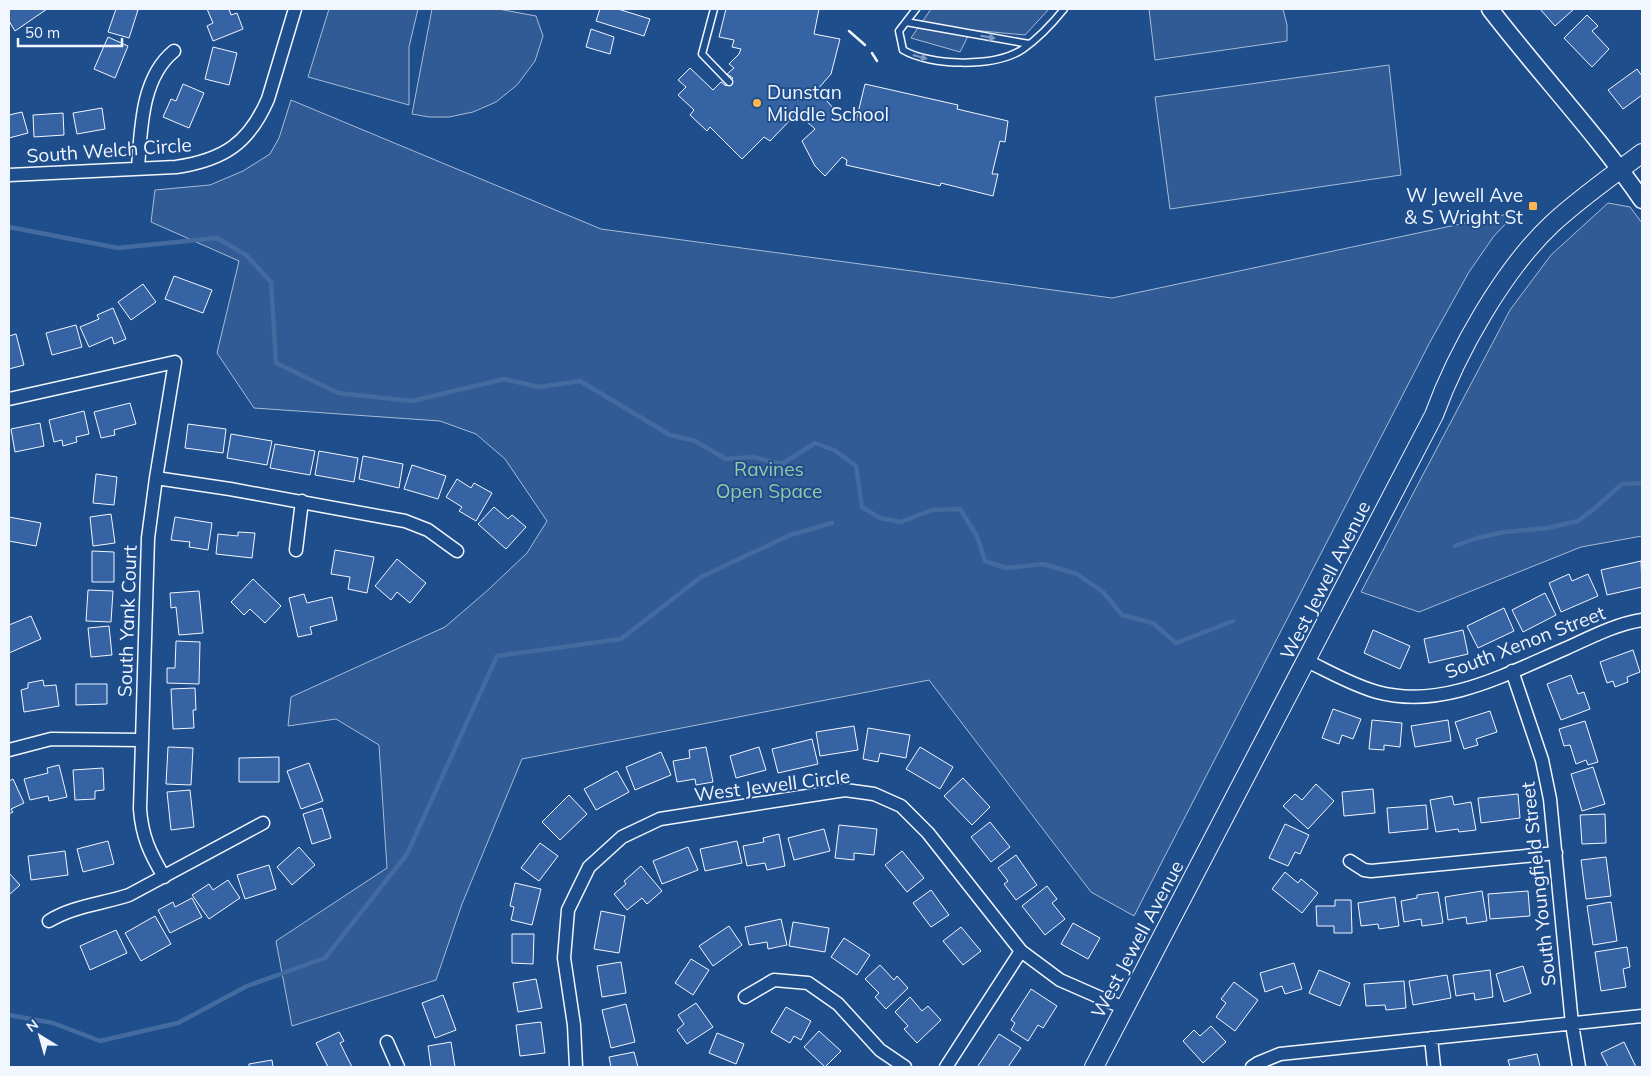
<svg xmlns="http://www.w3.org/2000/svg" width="1651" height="1076" viewBox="0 0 1651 1076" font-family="Mulish,sans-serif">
  <rect width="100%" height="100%" fill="#1f4e8c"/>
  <path fill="#305b95" stroke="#a8bbd7" d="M329 9H418L409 47V105L308 77Z
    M432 9H498L536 16 543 36 535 61 517 85 496 102 473 112 449 117H429L412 114Z
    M931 9H1049L1025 35 971 30 960 52 911 38Z
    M1149 9H1283L1287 25V41L1155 60Z
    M1389 65 1401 175 1170 209 1155 97Z
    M291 100 601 229 1112 298 1517 212 1494 236 1469 272 1430 342 1134 916 1091 892 929 680 522 759 462 904 436 980 292 1026 276 941 387 868 379 745 336 719 288 726 291 697 445 627 488 590 527 553 547 521 505 459 476 434 440 421 254 408 217 353 239 261 151 222 155 190 210 185 243 171 270 154 279 138Z
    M1608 203 1630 207 1642 223V536L1581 547 1419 612 1361 592 1510 310 1551 255Z"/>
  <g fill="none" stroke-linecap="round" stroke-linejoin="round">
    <path stroke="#446ba0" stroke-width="4.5" d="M9 227 118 248 217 238 246 255 271 282 276 363 338 393 412 401 504 379 539 387 580 381 670 435 695 441 726 459 752 457 782 464 815 443 834 450 856 466 862 507 880 518 901 522 932 510 960 509 977 536 985 561 1006 568 1043 564 1077 574 1103 592 1122 615 1153 623 1176 643 1233 621
      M1455 546 1477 538 1504 532 1547 528 1578 521 1595 508 1622 484 1642 483
      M9 1015 53 1023 100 1041 178 1023 247 986 325 958 407 854 497 656 621 639 701 577 790 535 832 523"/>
  </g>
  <path fill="#3563a3" stroke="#f2f6ff" d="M9 9H47L15 31 9 21Z
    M116 9H133L138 10 129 38 108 32Z
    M207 9H229L231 15 237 13 243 29 213 41 207 26 213 23Z
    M600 9H618L650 19 644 36 596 21Z
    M726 9H819L814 34 840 39 831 74 817 90 835 110 833 112 838 116 856 121 865 84 958 105 957 109 1008 121 1005 142 1000 141 992 174H998L993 196 941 183 940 186 846 165 847 160 842 157 825 176 815 166 802 141 815 129 797 113 770 141 764 137 742 159 710 127 707 131 690 115 694 110 678 95 686 87 678 80 690 68 713 90 721 82 726 86 733 78 727 74 734 68 729 64 739 54 741 49 732 47 734 40 719 37Z
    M1540 9H1574L1555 26Z
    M1587 15 1598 26 1592 31 1609 49 1592 67 1564 38Z
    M591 29 614 37 610 54 586 47Z
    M108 37 128 46 115 78 94 69Z
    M213 47 237 53 229 85 205 79Z
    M1637 69 1642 76V95L1623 109 1608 90Z
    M183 84 204 93 189 128 163 117 171 99 176 101Z
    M102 108 105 129 77 134 73 113Z
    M22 112 28 133 9 138V115Z
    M63 113 64 135 34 137 33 115Z
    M174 276 212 290 203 313 165 299Z
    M143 284 156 302 131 320 118 302Z
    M113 308 126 339 114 344 112 337 89 347 80 327 99 319 97 315Z
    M76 325 82 347 52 355 46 333Z
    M16 334 24 365 9 369V336Z
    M130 403 136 424 114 430 115 435 101 438 94 412Z
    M84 411 89 434 76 437 77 442 63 446 62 440 54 442 49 420Z
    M40 423 44 446 15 452 11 429Z
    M188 424 226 429 223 453 185 448Z
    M231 434 272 441 267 465 227 458Z
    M275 444 315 451 310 475 270 468Z
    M319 451 358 458 354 482 315 475Z
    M363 456 403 464 399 488 359 479Z
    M412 465 446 476 438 499 404 489Z
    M96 474 117 477 114 505 93 503Z
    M457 479 471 488 474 483 492 493 476 521 459 511 462 507 446 497Z
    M494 507 508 519 512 515 526 527 506 549 478 524Z
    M111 514 115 543 93 546 90 517Z
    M9 517 41 523 36 546 9 541Z
    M175 517 212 523 208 550 189 547 190 542 171 540Z
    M238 532 255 533 252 558 216 554 218 534 238 536Z
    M335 550 374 557 367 593 348 589 350 577 331 574Z
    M92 551 114 552V582H92Z
    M397 559 426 583 410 603 397 592 391 600 375 586Z
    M1641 561 1642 587 1607 595 1601 570Z
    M1569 574 1572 581 1588 574 1598 596 1561 612 1549 583Z
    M253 579 281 606 265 623 250 609 244 615 231 602Z
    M88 590 113 591 111 622 86 621Z
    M199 591 203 633 179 635 176 607 171 608 170 593Z
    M1545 593 1556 615 1523 632 1512 610Z
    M304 594 307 603 332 597 337 620 310 627 312 634 298 637 289 598Z
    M1504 608 1514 631 1478 648 1467 626Z
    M31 616 41 639 9 653V625Z
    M109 626 112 655 91 657 88 628Z
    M1373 630 1410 646 1400 669 1364 653Z
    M1463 630 1468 654 1429 663 1424 639Z
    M176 641 200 642 199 684 167 683V668H175Z
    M1633 650 1640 672 1627 677 1628 682 1615 687 1613 681 1607 683 1600 662Z
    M1571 675 1578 694 1584 692 1590 709 1561 720 1547 684Z
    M43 680 44 686 56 685 59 706 24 712 21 690 28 688V683Z
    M76 684H107V704L76 705Z
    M195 688 196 710H193L194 728 173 729 171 689Z
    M1333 709 1361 719 1353 739 1342 735 1339 744 1322 738Z
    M1490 711 1497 732 1476 739 1478 745 1464 749 1455 722Z
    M1372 720 1402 723 1400 747 1384 745V750L1369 749Z
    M1448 720 1451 741 1415 747 1411 726Z
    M1585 721 1598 762 1588 765 1586 760 1576 764 1570 745 1564 746 1559 729Z
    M854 726 858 750 820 756 816 732Z
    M868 728 910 735 906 758 880 753 878 762 863 759Z
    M812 739 818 764 778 773 772 749Z
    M168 747 193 748 191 785 166 784Z
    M706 747 713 782 696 785 695 779 677 782 673 761 690 758 689 750Z
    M759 747 766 770 736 778 730 756Z
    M920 747 953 767 940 789 906 769Z
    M661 752 671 775 635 790 626 767Z
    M279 757V782H239V758Z
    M309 763 323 801 301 809 287 771Z
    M59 765 67 797 49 801 48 796 30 800 24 779 48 773 47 768Z
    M1593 767 1605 804 1582 811 1571 774Z
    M103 768 104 790 95 791V799L75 800 73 770Z
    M617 771 629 792 596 810 584 789Z
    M963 778 990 807 972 825 944 796Z
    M13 779 24 803 11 809 13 812 9 814V781Z
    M1316 784 1334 801 1308 829 1283 806 1295 794 1302 800Z
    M1373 789 1375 813 1344 816 1342 792Z
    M190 790 194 827 171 830 167 792Z
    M1518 794 1520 818 1481 823 1478 798Z
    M569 795 587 814 560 840 542 822Z
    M1452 796 1454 805 1471 802 1476 830 1459 832 1458 829 1436 832 1430 800Z
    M1426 805 1428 829 1389 833 1387 808Z
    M322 808 331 838 312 844 303 814Z
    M1605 814 1606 843 1582 844 1580 815Z
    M990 822 1010 847 991 862 971 837Z
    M1285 824 1309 835 1300 854 1295 852 1288 866 1269 858Z
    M839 825 877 829 874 855 854 853V860L835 858Z
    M824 829 830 851 794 860 788 838Z
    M779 834 785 866 767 870 765 863 747 866 743 846 764 842 763 838Z
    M108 841 114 864 83 872 77 849Z
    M737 841 742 863 705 871 700 849Z
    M540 843 558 856 539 881 521 868Z
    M299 847 315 865 292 885 277 867Z
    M688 847 698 870 662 884 653 861Z
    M65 851 68 875 31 880 28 856Z
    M902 851 924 878 907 892 885 865Z
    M1016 855 1037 885 1016 900 1004 884 1008 881 998 868Z
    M1606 857 1611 896 1586 899 1581 860Z
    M269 865 276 889 245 899 237 875Z
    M641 866 662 891 647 904 642 898 627 910 614 894 626 884 624 881Z
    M1285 872 1298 883 1301 879 1318 893 1302 913 1272 889Z
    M9 873 20 885 9 895Z
    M228 880 240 898 209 919 192 895 209 884 213 890Z
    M515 883 541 889 532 925 511 920 514 907 510 906Z
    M1047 886 1057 899 1052 903 1065 919 1045 935 1022 906Z
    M931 890 949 915 931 927 913 903Z
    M1482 891 1487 921 1467 924 1466 917 1448 920 1445 897Z
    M1528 891 1530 916 1490 919 1488 894Z
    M1438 892 1443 923 1422 926 1421 919 1404 922 1401 901 1417 898V895Z
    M1395 897 1399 926 1379 929 1378 924 1361 926 1358 903Z
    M192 898 202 917 170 933 158 910 173 902 175 907Z
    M1335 900H1351L1352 933H1334V926H1317L1316 906H1335Z
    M1611 902 1617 941 1593 945 1587 906Z
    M601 911 625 916 619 953 594 949Z
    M155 916 171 944 141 961 125 933Z
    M781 919 787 945 768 949 767 942 749 945 745 927Z
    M793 922 829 928 825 952 789 946Z
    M1073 923 1100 938 1088 959 1061 944Z
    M729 926 742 945 713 966 699 946Z
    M961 927 981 951 963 965 943 941Z
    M116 930 127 953 90 970 80 946Z
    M512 934H534L533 964 512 963Z
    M844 938 870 955 857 975 831 957Z
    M1627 947 1630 967 1623 969 1626 987 1601 991 1595 952Z
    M691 959 709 970 693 995 675 983Z
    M621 962 626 993 602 997 597 966Z
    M1294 963 1302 989 1285 994 1282 986 1265 992 1260 973Z
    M880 965 894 980 897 976 908 988 886 1009 875 997 879 993 865 979Z
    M1523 966 1531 993 1504 1002 1496 974Z
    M1319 970 1350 983 1340 1006 1309 993Z
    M1490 970 1493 997 1475 1000 1474 993 1456 996 1453 975Z
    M1447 975 1451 998 1413 1005 1409 981Z
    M536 979 542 1008 518 1012 513 983Z
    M1404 981 1406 1008 1386 1010 1385 1005 1366 1006 1364 984Z
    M1234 982 1258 1000 1235 1031 1216 1017 1226 1003 1221 999Z
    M1031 989 1057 1006 1043 1028 1038 1025 1028 1041 1011 1030 1015 1023 1011 1020Z
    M443 995 456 1030 435 1038 422 1003Z
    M910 997 922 1011 928 1006 941 1020 917 1043 904 1029 908 1026 895 1012Z
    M696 1003 713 1027 687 1044 677 1030 684 1024 678 1015Z
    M626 1004 635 1042 611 1048 602 1010Z
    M786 1007 811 1021 801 1040 794 1036 790 1043 771 1032Z
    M541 1022 545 1053 520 1056 516 1025Z
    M1211 1026 1226 1042 1203 1063 1183 1041 1194 1030 1200 1036Z
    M819 1031 841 1051 825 1067 804 1047Z
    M339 1032 344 1041 340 1043 352 1067H328L316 1043Z
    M717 1033 744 1044 736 1064 709 1053Z
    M999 1034 1021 1048 1008 1067H981L978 1066Z
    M451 1042 455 1067H431L428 1046Z
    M1624 1042 1636 1067H1608L1601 1053Z
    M634 1052 638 1067H611L609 1057Z
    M1537 1054 1540 1067H1510L1508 1060Z
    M272 1060 273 1067H249V1064Z"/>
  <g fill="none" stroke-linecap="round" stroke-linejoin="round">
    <g stroke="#f2f6ff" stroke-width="9">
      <path id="service" d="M714 9 702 54 729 82
        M916 9 899 31 903 50C930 66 995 68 1023 49 1039 38 1052 24 1064 9
        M906 22 1029 44"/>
    </g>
    <g stroke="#f2f6ff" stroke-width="15">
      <path id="minor" d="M138 168C141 129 141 78 174 51
        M9 175 176 167C224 160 249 143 268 99L295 9
        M9 399 175 362 156 478 148 538 140 809C142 837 150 853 164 877
        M156 478 230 489 405 521 428 530 457 551
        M296 550 302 501
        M1307 661C1330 672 1352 685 1377 692 1443 710 1508 673 1567 648 1591 637 1616 624 1642 620
        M1512 671 1542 760 1550 799 1572 1024 1579 1067
        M9 750 51 739 142 740
        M1350 861 1364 870 1371 871 1556 853
        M49 921C73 906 102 904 129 895L263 823
        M745 997 774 980 808 983 838 1004 880 1050 905 1067
        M1431 1038 1434 1067
        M387 1042 398 1067
        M576 1067 574 1025 564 958 568 910 589 867 622 837 660 819 845 790 874 794 901 806 928 833 1021 951 1060 980 1124 1008
        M946 1067 1021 951
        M1252 1067 1258 1063 1280 1054 1642 1016"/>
    </g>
    <g stroke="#f2f6ff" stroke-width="19">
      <path id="tertiary" d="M1490 9C1539 73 1596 133 1642 200"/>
    </g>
    <g stroke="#f2f6ff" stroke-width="20">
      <path id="secondary" d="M1094 1067 1434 415C1457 352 1503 270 1552 224 1580 198 1612 176 1642 153"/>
    </g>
    <use href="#service" stroke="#1f4e8c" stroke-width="6"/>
    <use href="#minor" stroke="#1f4e8c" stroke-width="12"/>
    <use href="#tertiary" stroke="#1f4e8c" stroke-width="16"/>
    <use href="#secondary" stroke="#1f4e8c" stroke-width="18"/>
    <path stroke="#f2f6ff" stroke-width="2.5" d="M849 31 865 45
      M872 53 877 61"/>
  </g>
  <defs><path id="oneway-solid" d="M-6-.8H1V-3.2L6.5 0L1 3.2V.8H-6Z" transform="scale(1.25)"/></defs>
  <g fill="#7e9ac0">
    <use href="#oneway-solid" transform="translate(988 37) rotate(10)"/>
    <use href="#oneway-solid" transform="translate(920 57) rotate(15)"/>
  </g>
  <g fill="#ffb74d" stroke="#1f4e8c" stroke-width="2">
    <circle cx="757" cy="103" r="5"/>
    <rect x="1528" y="201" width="10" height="10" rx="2.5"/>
  </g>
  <g text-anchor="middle" stroke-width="4" stroke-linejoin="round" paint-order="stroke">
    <g font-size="19" fill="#f2f6ff" stroke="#1f4e8c" text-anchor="start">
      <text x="767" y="99">Dunstan<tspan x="767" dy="22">Middle School</tspan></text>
      <text x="1523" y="202" text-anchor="end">W Jewell Ave<tspan x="1523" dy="22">&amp; S Wright St</tspan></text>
    </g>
    <g font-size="19" fill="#f2f6ff" stroke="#1f4e8c">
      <text transform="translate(109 150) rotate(-4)" y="7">South Welch Circle</text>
      <text transform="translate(1325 580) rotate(-63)" y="7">West Jewell Avenue</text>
      <text transform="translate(127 621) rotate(-88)" y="7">South Yank Court</text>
      <text transform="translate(1525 642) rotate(-21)" y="7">South Xenon Street</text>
      <text transform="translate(772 785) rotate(-7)" y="7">West Jewell Circle</text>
      <text transform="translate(1538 884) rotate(-96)" y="7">South Youngfield Street</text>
      <text transform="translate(1137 939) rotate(-62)" y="7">West Jewell Avenue</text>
    </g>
    <g font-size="19" fill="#97c8a6" stroke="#1f4e8c">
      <text x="769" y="476">Ravines<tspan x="769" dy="22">Open Space</tspan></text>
    </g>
  </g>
  <rect width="1651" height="1076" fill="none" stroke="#f2f6ff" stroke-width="20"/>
  <g transform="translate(40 1036) rotate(323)" stroke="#1f4e8c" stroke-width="4" paint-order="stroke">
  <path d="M0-4L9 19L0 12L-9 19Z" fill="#f2f6ff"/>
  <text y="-8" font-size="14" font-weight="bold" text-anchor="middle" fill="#f2f6ff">N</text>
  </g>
  <path d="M18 38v8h104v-8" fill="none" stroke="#f2f6ff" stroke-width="2.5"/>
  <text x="25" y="38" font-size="15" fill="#f2f6ff" stroke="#1f4e8c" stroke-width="4" paint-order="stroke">50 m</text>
</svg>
